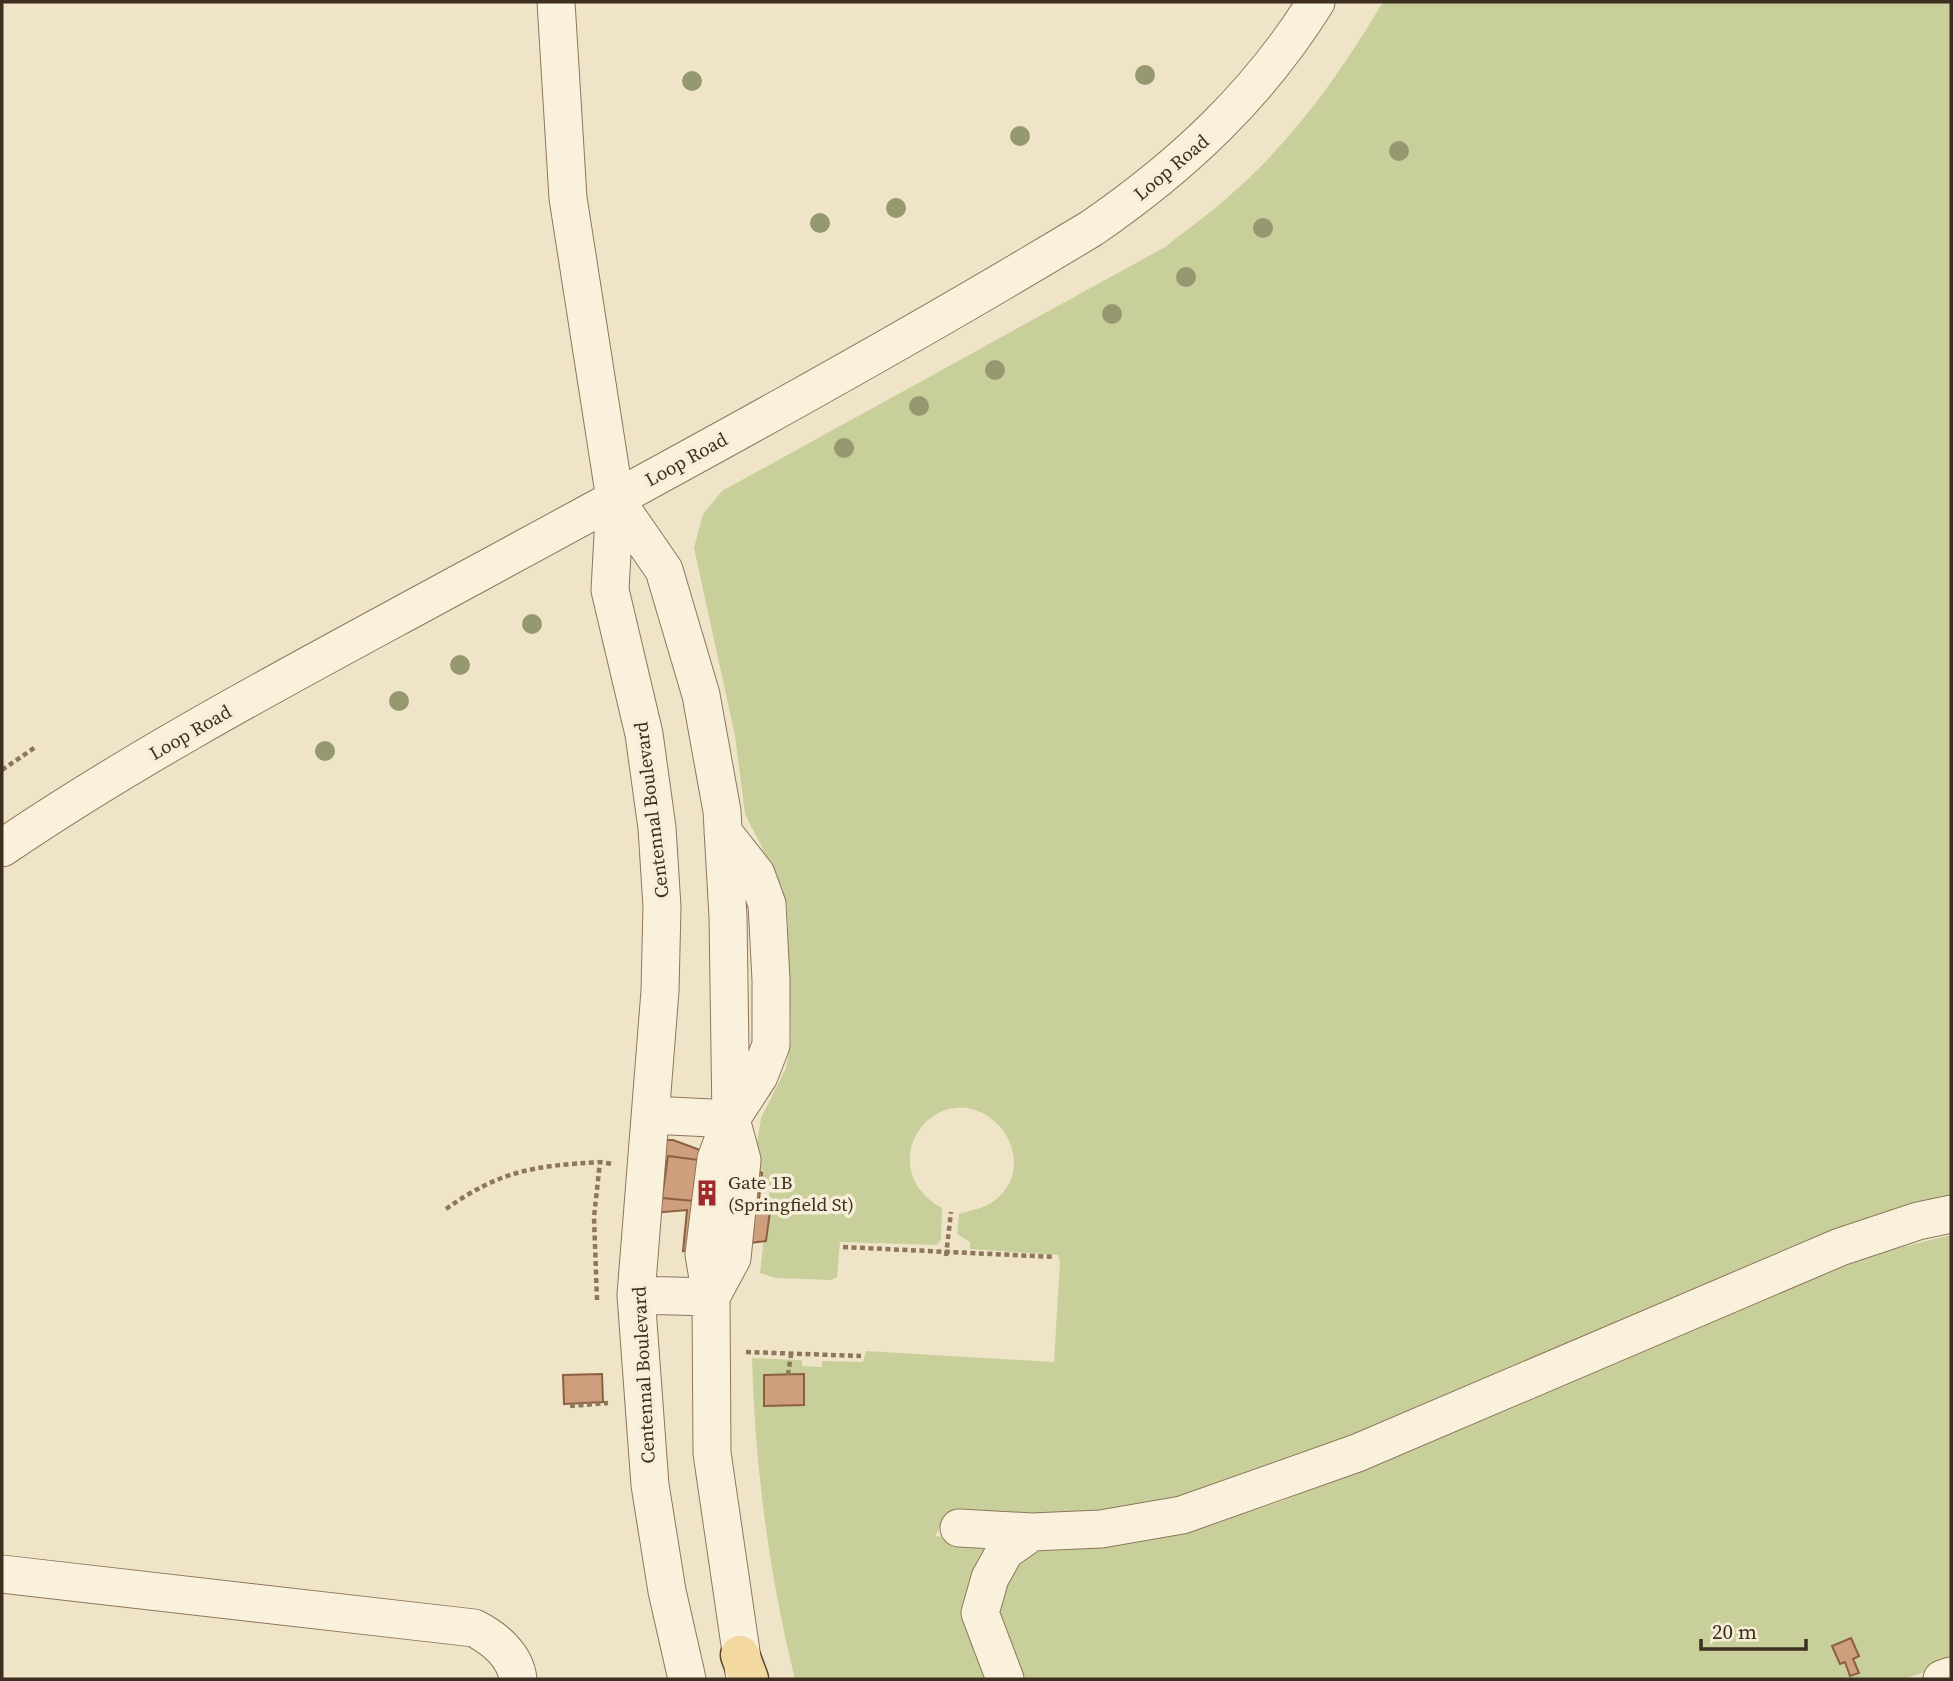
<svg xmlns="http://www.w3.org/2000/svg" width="1953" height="1681" viewBox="0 0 1953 1681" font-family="'Source Serif 4',serif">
  <rect width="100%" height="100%" fill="#f0e4c8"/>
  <path fill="#c9cf9b" d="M1383 2H1951V1199L1263 1473C1236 1481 1209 1491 1181 1498 1105 1516 1026 1520 947 1515L935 1536 997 1543 970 1578 964 1603 988 1679H795C769 1574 755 1467 752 1358L802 1360V1366L822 1367V1361L863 1362 866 1351 1054 1362 1060 1261 1058 1255 970 1249V1242L957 1234 959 1214C971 1210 983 1209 994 1201 1048 1159 981 1076 928 1120 918 1129 910 1143 910 1157 909 1181 923 1197 942 1208L941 1240 937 1245 840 1242 837 1277 831 1280 776 1278 760 1273 770 1186 761 1185 762 1173 753 1169 761 1118 786 1068 791 1041 787 907 782 887 745 814 735 736 694 548 703 514 722 491 1165 247C1186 230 1208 215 1228 197 1292 142 1340 74 1383 2Z
    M1951 1235V1664L1903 1679H1009L988 1609 1001 1573 1032 1549 1102 1547 1169 1537 1282 1501 1874 1254Z"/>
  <path fill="#cf9f7d" stroke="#8d5f41" stroke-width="2" d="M660 1140H673L762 1173 759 1200 771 1204 766 1241 683 1251 687 1210 653 1213Z
    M668 1156 699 1160 694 1201 662 1198Z
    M602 1374 603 1402 564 1404 563 1375Z
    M804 1374V1405L764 1406V1375Z
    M1851 1638 1859 1656 1853 1659 1859 1673 1850 1676 1845 1662 1840 1664 1832 1646Z"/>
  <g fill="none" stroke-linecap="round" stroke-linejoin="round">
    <g stroke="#8d765c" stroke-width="39">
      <path id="minor" d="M556 2 568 198 615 499 610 590 644 734 657 828 662 907 660 991 636 1295 650 1485 667 1591 687 1679
        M615 499 664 570 701 695 722 811 728 917 731 1119 742 1160 732 1258 711 1297
        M723 832 756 874 767 904 771 980V1045L759 1076 731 1119 716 1159 704 1254 711 1297 712 1453 745 1679
        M2 848C145 751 298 671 449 589 665 472 882 355 1092 228 1182 166 1258 95 1316 2
        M651 1115 731 1119
        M636 1295 711 1297
        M959 1528 1032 1532 1101 1529 1182 1515 1357 1453 1840 1247 1918 1221 1951 1214
        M2 1574 474 1628C494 1638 515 1655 518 1679
        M1005 1679 980 1613 990 1578 1005 1551 1032 1532
        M1942 1679 1951 1676"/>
    </g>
    <g stroke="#5b4430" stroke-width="41">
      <path id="major" d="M740 1655 749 1679"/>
    </g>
    <path stroke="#8d765c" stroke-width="4.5" stroke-dasharray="5 3.5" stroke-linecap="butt" d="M2 770 37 746
      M446 1209C501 1170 534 1166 600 1162
      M843 1247 1055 1257
      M946 1256 951 1212
      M597 1300 594 1217 600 1162 613 1164
      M746 1352 861 1356
      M788 1375 791 1354
      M570 1406 608 1403"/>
    <use href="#minor" stroke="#faf1dc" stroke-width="37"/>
    <use href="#major" stroke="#f3d9a0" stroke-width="38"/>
  </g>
  <g fill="#96986f">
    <circle cx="1145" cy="75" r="10"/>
    <circle cx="692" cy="81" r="10"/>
    <circle cx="1020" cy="136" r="10"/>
    <circle cx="1399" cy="151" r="10"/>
    <circle cx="896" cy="208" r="10"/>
    <circle cx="820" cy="223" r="10"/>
    <circle cx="1263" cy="228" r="10"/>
    <circle cx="1186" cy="277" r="10"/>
    <circle cx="1112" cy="314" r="10"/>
    <circle cx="995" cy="370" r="10"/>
    <circle cx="919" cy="406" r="10"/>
    <circle cx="844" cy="448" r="10"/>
    <circle cx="532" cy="624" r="10"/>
    <circle cx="460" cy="665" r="10"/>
    <circle cx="399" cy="701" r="10"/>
    <circle cx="325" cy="751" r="10"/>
  </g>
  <defs>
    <g id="building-bare" transform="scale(2.1)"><path d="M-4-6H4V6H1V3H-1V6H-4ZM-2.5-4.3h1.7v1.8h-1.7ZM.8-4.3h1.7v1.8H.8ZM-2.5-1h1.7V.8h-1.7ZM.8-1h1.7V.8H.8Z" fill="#9e2a2b" stroke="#f7eed8" stroke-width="2.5" paint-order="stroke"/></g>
  </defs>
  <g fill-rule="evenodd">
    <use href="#building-bare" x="707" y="1193"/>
  </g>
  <g text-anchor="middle" stroke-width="7" stroke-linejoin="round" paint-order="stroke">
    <g font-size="19" fill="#3d2e20" stroke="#f7eed8">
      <text transform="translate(1171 167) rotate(-40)" y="7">Loop Road</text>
      <text transform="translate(686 459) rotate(-29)" y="7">Loop Road</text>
      <text transform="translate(190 732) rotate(-30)" y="7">Loop Road</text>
      <text transform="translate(651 810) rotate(-97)" y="7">Centennal Boulevard</text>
      <text transform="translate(643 1375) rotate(-93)" y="7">Centennal Boulevard</text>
    </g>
    <g font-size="19" fill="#3d2e20" stroke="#f7eed8" text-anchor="start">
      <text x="728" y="1189">Gate 1B<tspan x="728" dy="22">(Springfield St)</tspan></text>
    </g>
  </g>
  <rect width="1953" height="1681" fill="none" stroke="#3d2e20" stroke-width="7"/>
  <path d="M1701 1639v10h105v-10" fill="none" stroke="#3d2e20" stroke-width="3.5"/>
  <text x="1712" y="1639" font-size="21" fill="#3d2e20" stroke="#f7eed8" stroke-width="5" paint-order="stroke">20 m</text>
</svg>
